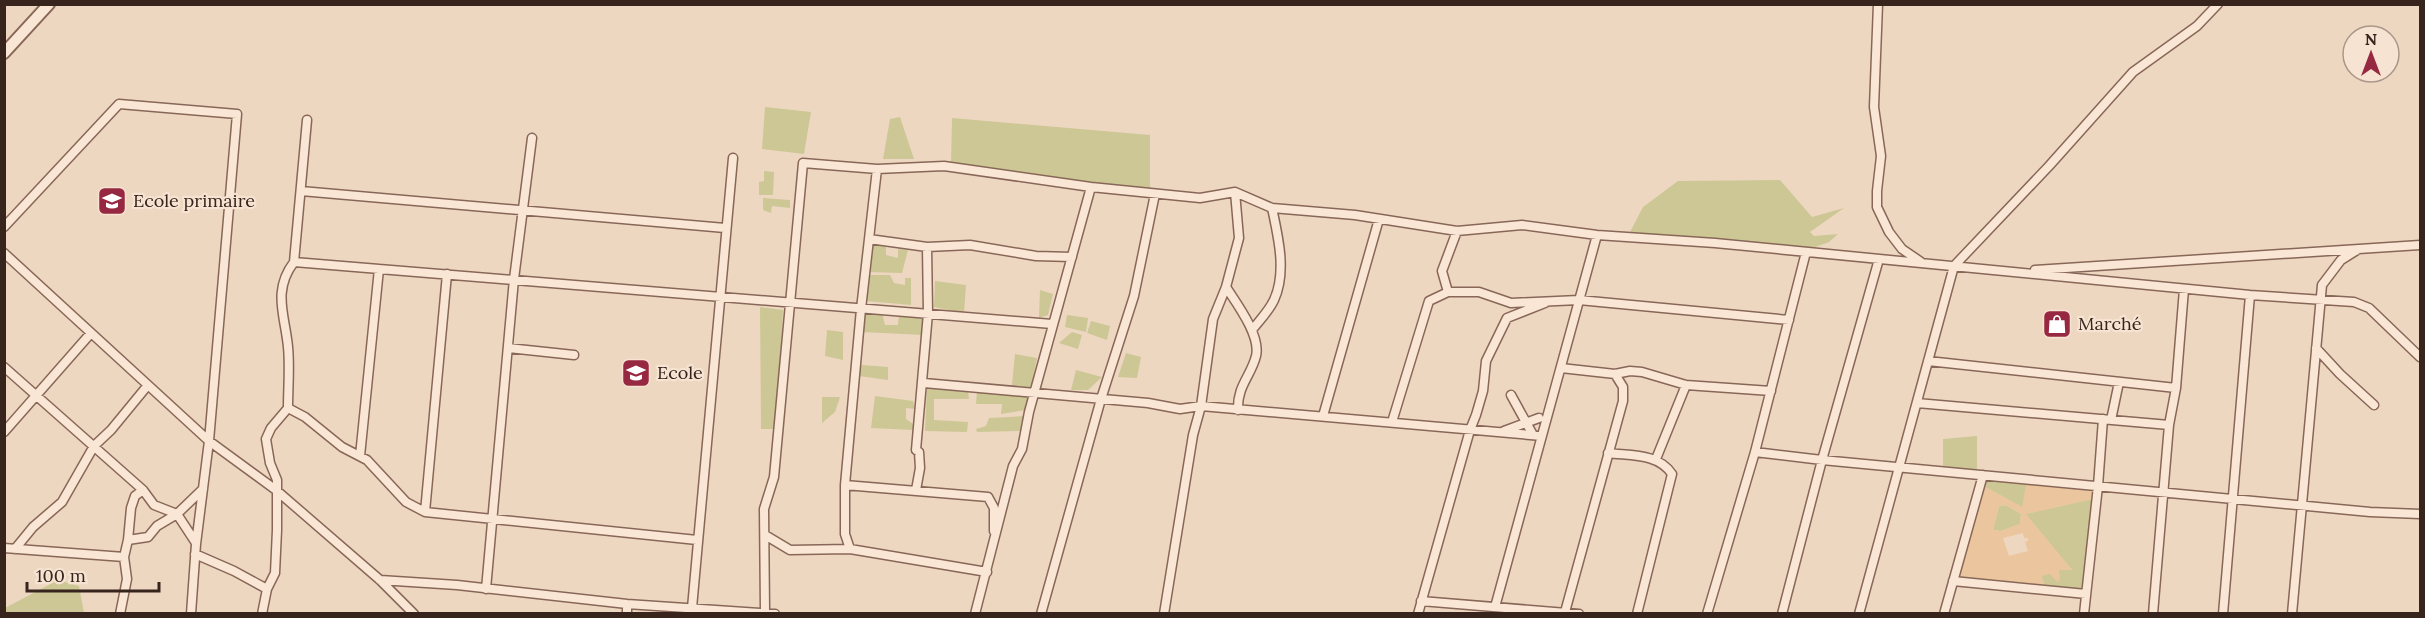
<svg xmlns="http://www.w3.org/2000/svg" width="2425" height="618" viewBox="0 0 2425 618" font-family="Lora,serif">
  <rect width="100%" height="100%" fill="#eed7c1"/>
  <path fill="#ccc795" d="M765 107 811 112 804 154 762 149Z
    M900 117 914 159H883L890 119Z
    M952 118 1150 135V193L951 165Z
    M764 171 774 172 773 195H759V182L764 181Z
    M1780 180 1812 217 1844 208 1810 232 1814 236 1838 234 1829 242 1810 249 1629 234 1643 207 1678 181Z
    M763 198 790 200V208L772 206 771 213 763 210Z
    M871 245 886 246V255L898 258V249L908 250 902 273 868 272Z
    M868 275H890L894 283 905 285V278H911V305L866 301Z
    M935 281 966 285 964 313 934 307Z
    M1040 290 1053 294 1048 315 1039 318Z
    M760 307 783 310 777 429H761Z
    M882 313 885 325H898L899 314 925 317 923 335 862 332 864 314Z
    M1067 315 1088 318 1086 332 1065 327Z
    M1091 321 1110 326 1107 340 1087 333Z
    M827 330 843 332V360L825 356Z
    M1072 332 1082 335 1078 349 1059 343Z
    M1126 353 1141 357 1137 378 1118 377Z
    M1015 354 1037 358 1031 388 1012 385Z
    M861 365 888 367V380L859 376Z
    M1076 370 1102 377 1088 390H1071Z
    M927 387 968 391 969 399H934V420L968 422 967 432 925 431Z
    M977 392 1030 396 1026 410 1001 414 1002 404H976Z
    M875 396 913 401 915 409 906 408V419L913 424V430L871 428Z
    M822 397H840L835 412 822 423Z
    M1025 416 1020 431 977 432 976 429 986 426 989 418Z
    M1977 436V474L1943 470V439Z
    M1983 475 2027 480 2023 508 1980 484Z
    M2097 498 2086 594 2047 590 2041 576 2059 570H2072L2025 514Z
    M2006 505 2021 514 2020 524 2001 531 1993 530 1999 506Z
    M58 580 79 586 84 613H5V608Z"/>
  <path fill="#ebc59e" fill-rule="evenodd" d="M2027 480 2098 486 2097 498 2026 514 2072 570H2059L2060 580 2057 582 2050 574 2041 576 2047 590 2039 589 2036 583 2035 588 1953 581 1980 484 2022 507ZM2006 505 2021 514 2020 524 2001 531 1993 530 1999 506ZM2023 533 2024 538H2028V541L2025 542 2028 551 2009 556 2003 538Z"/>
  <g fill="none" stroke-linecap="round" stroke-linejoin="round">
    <g stroke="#886758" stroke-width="11">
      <path id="minor" d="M1878 4 1874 107 1881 156 1877 191V207L1889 232 1902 249 1921 262
        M301 191 725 228
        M4 227 119 104 237 114 209 441 196 544 191 614
        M869 239 927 247 970 245 1036 256 1072 257
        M4 253 209 441 276 490 380 580 414 614
        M294 262 1052 324
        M2035 270 2420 245
        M1226 287C1237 304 1261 336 1256 356 1251 376 1237 386 1238 410
        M1448 292H1479L1511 303 1579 300 1789 320
        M1252 330C1259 321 1269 311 1274 300 1287 272 1278 236 1272 208
        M508 348 574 355
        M2316 348 2340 374 2374 405
        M1928 361 2176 388
        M4 367 143 490 154 505 177 514 196 543
        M1561 368 1615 374 1630 371 1642 372 1686 385 1771 391
        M924 383 1148 403 1180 409 1201 406 1542 436
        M1511 395 1533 435
        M1917 403 2169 425
        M288 408 305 417 342 447 367 460 406 502 425 512 697 540
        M1323 416 1379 219
        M2111 420 2119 382
        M1392 422 1429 301 1448 292 1442 271 1457 231
        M1504 431 1539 418
        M4 432 91 333
        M1755 452 1822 460 2370 512 2420 514
        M1608 453C1631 456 1658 453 1672 474L1637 614
        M360 456 379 269
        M1656 459 1686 385
        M845 485 988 497 994 508V531
        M916 490 920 468 919 452 916 450 928 313 927 247
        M425 512 447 274
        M765 535 790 550 850 549 987 572
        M128 540 148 537 157 526 177 514 203 489
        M4 548 124 557
        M15 549 33 527 62 502 94 446 111 430 148 385
        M850 549 845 534V485L861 309 877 169
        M195 554 234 571 267 589
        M380 580 457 585 627 604 775 614
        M1953 581 2086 594
        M486 589 514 279 532 138
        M1421 601 1579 614
        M1495 607 1597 235
        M692 608 733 158
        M765 612 764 509 774 477 803 163 877 169 944 166 1091 187 1200 198 1235 192 1272 208 1355 215 1457 231 1522 225 1597 235 1715 243 2250 295 2354 302 2369 308 2420 357
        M1565 612 1623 401V387L1615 374
        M120 614 127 579 124 557 128 540 131 508 135 496 143 490
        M262 614 267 589 275 573 277 530V480L270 463 266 439 271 428 288 408C288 388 290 367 288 347 285 315 272 291 294 262L307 120
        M627 614V604
        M975 614 1013 466 1022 449 1029 412 1091 187
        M1041 614 1101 399 1134 296 1155 194
        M1164 614 1193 435 1201 406 1213 319 1226 287 1239 238 1235 192
        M1418 614 1470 430 1476 415 1483 391 1486 361 1507 318 1545 303
        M1707 614 1755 452 1806 252
        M1782 614 1822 460 1879 259
        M1859 614 1954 266 2049 166 2133 72 2197 26 2218 4
        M1944 614 1983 475
        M2084 614 2098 486 2103 419
        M2153 614 2169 425 2176 388 2184 289
        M2223 614 2250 295
        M2292 614 2322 285 2341 260 2357 250"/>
    </g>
    <g stroke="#886758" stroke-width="14">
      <path id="tertiary" d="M4 53 49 4"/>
    </g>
    <use href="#minor" stroke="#f9e6d4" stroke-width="8"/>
    <use href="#tertiary" stroke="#f9e6d4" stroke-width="10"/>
  </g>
  <defs>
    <g id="school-square" transform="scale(1.5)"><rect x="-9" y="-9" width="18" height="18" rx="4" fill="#972841" stroke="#f6e3d1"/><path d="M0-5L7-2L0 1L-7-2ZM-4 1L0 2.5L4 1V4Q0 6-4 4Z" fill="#fff"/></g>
    <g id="shop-square" transform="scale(1.5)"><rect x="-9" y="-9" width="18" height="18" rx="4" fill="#972841" stroke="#f6e3d1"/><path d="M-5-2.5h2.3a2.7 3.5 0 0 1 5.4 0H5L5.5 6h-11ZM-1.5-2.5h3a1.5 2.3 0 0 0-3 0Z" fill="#fff"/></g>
  </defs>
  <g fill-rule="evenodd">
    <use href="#school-square" x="112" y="201"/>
    <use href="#shop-square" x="2057" y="324"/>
    <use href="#school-square" x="636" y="373"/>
  </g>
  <g text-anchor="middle" stroke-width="4.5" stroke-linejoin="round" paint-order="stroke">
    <g font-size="18" fill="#37241d" stroke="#f6e3d1" text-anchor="start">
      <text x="133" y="207">Ecole primaire</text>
      <text x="2078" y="330">Marché</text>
      <text x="657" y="379">Ecole</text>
    </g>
  </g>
  <rect width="2425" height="618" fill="none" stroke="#37241d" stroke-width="12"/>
  <g transform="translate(2371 54)"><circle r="28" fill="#f6e3d1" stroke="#aa9789" stroke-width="1.5"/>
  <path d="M0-4.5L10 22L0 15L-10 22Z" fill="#972841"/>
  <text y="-9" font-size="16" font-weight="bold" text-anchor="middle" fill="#37241d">N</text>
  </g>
  <path d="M27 582v9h132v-9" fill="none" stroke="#37241d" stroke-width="3"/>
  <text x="36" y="582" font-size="18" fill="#37241d" stroke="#f6e3d1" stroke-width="4.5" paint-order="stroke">100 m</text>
</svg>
